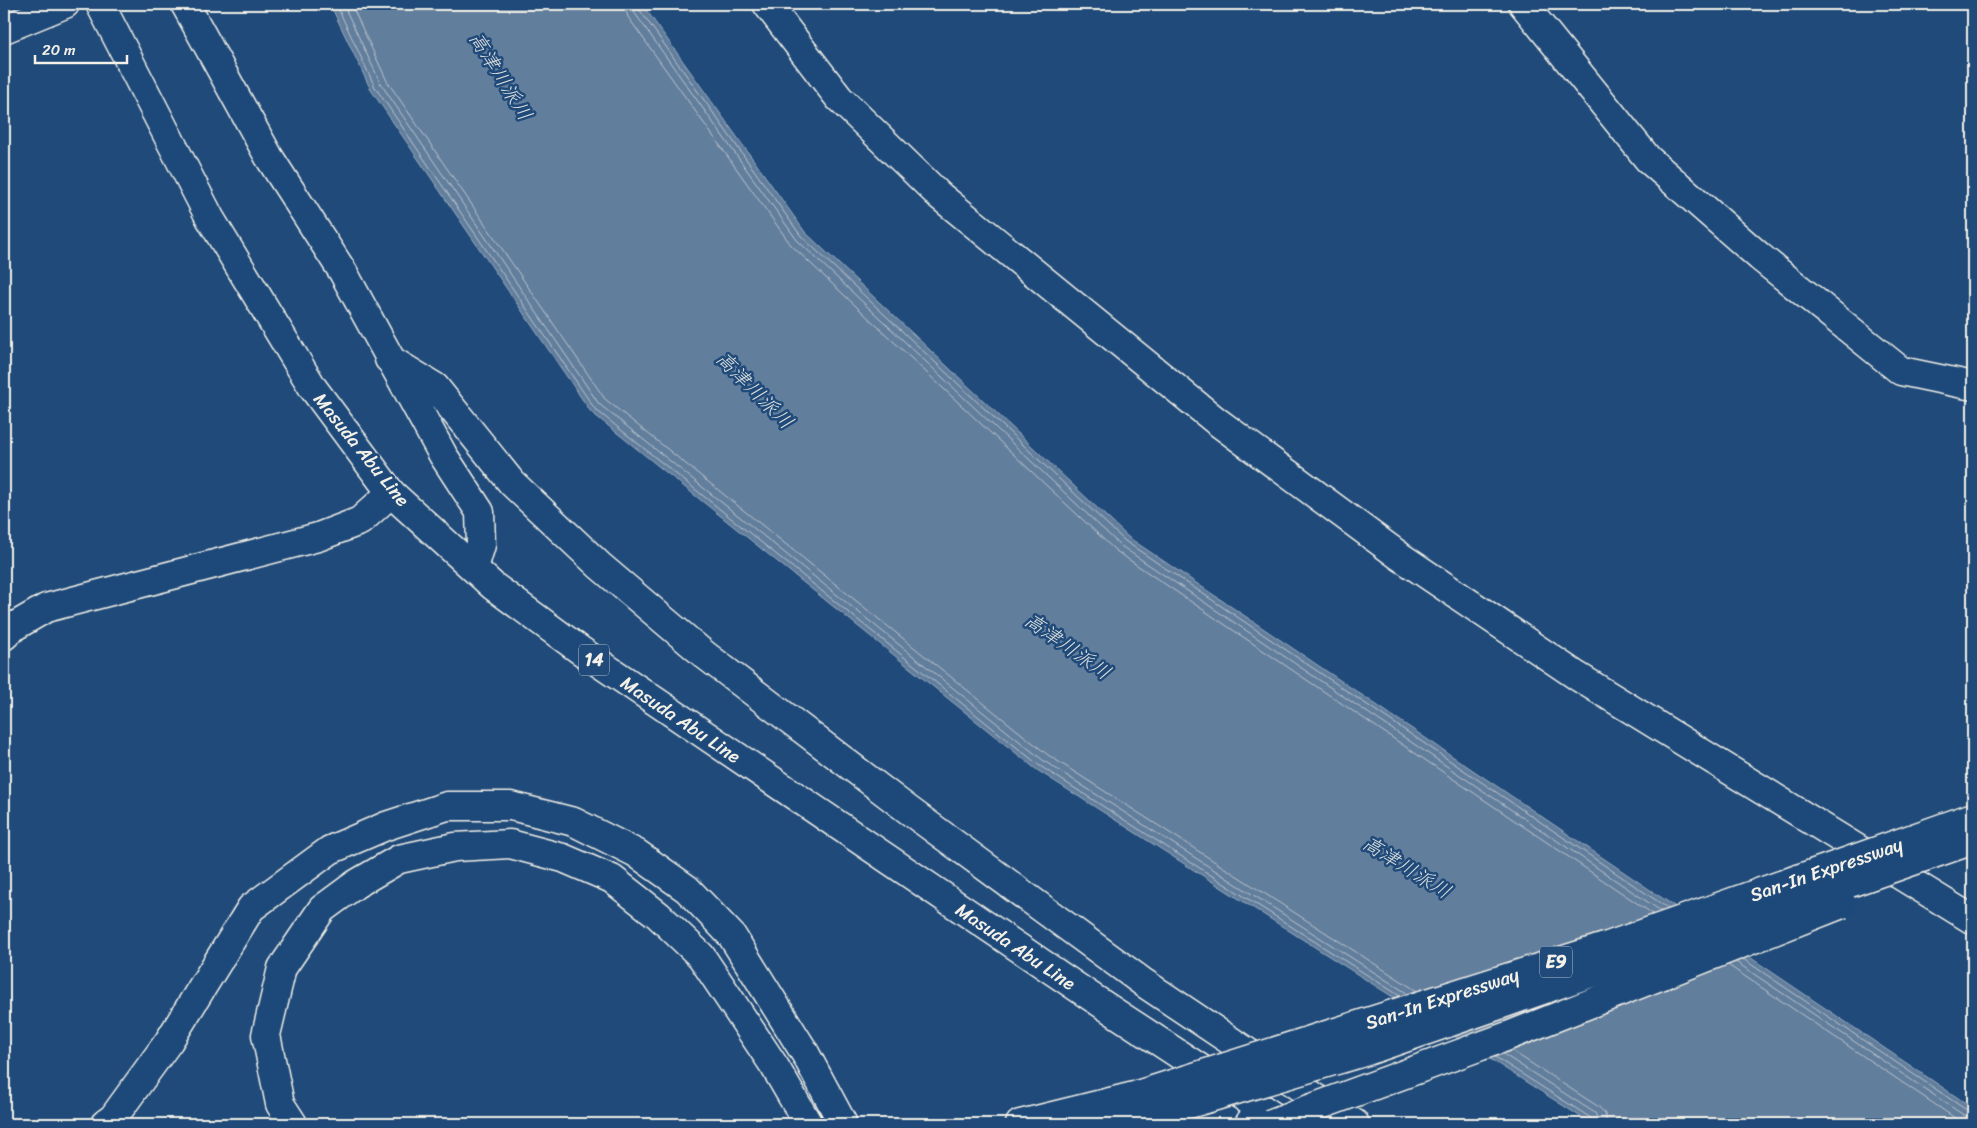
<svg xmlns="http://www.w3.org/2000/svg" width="1977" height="1128" viewBox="0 0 1977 1128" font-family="Sriracha,'Klee One',sans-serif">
  <rect width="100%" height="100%" fill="#1f4a7a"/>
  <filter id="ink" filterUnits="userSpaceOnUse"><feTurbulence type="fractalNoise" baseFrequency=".02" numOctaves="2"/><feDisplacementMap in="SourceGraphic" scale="10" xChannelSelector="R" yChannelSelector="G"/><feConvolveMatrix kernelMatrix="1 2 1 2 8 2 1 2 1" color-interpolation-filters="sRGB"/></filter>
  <g filter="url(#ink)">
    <path fill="#627e9d" stroke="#9cacbb" d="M330 4H642L805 232 1128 537 1973 1108V1124H1592L1037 770 591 412 371 90Z"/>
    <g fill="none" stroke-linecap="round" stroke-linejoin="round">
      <path stroke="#bac3ca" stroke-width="1" d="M336 4 375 87 595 409 1040 766 1400 996
        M343 4 381 84 599 404 1044 761 1408 994
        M351 4 387 81 605 399 1048 755 1417 991
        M624 4 628 17 791 245 1116 551 1653 914
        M632 4 634 12 797 240 1121 546 1661 911
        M638 4 639 9 801 236 1125 541 1669 909
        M1743 959 1968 1111 1973 1112
        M1736 962 1965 1116 1973 1119
        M1728 965 1964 1124
        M1512 1051 1599 1107 1605 1114 1607 1124
        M1503 1054 1595 1113 1600 1124
        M1495 1057 1591 1118 1594 1124"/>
      <g stroke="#f4f1e8" stroke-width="31">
        <path id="street" d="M185 4 269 157 343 272 443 455 480 512 481 545 474 568
          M767 4 839 98 940 196 1215 420 1401 557 1577 676 1973 920
          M1523 4 1648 159 1760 257 1901 371 1973 386
          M4 29 65 4
          M389 359 435 387 512 483 600 566 705 655 907 809 1144 983 1355 1124
          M4 636 15 626 46 608 318 537 360 521 391 493"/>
      </g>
      <g stroke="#f4f1e8" stroke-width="31">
        <path id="secondary" d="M1249 1124 1260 1108"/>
      </g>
      <g stroke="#f4f1e8" stroke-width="31">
        <path id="primary" d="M100 4 210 218 313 388 391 493 493 586 580 650 1090 996 1285 1124"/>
      </g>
      <g stroke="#f4f1e8" stroke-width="31">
        <path id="highway" d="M105 1124 113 1118 169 1041 251 908 330 850 386 826 447 806H511L574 822 636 853 687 889 732 936 805 1053 843 1124
          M293 1124 280 1104 266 1035 282 968 322 909 356 884 399 859 455 847 510 844 563 858 612 879 658 915 701 956 775 1067 808 1124
          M1020 1124 1134 1096
          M1117 1124 1142 1118"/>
      </g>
      <use href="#street" stroke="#1f4a7a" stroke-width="28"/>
      <use href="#secondary" stroke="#1f4a7a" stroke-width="28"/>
      <use href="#primary" stroke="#1f4a7a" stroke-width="28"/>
      <use href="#highway" stroke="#1f4a7a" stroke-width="28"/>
      <g stroke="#f4f1e8" stroke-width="31" stroke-linecap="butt">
        <path id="highway-bridge" d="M1134 1096 1608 946 1973 817
          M1142 1118 1367 1051 1973 840
          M1269 1124 1508 1036 1842 904"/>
      </g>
      <use href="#highway-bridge" stroke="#1f4a7a" stroke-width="28"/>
    </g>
  </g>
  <g text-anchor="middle" stroke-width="5" stroke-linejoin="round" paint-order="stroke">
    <g fill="#1f4a7a" stroke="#b4bfc7" stroke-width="1">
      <rect x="579" y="644.5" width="30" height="31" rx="4"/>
      <rect x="1540" y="946.5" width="32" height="31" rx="4"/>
    </g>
    <g font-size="18" font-weight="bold" fill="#f4f1e8">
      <text x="594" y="666">14</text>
      <text x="1556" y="968">E9</text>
    </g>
    <g font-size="19" fill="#f4f1e8" stroke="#1f4a7a">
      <text transform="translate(362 449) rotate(51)" y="7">Masuda Abu Line</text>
      <text transform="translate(681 719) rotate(34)" y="7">Masuda Abu Line</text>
      <text transform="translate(1826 869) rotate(-19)" y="7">San-In Expressway</text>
      <text transform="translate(1016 946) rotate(34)" y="7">Masuda Abu Line</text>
      <text transform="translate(1442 998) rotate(-18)" y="7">San-In Expressway</text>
    </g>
    <g font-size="20" font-style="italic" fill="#dee0dd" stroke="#1f4a7a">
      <text transform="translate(501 76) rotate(58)" y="7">高津川派川</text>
      <text transform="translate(755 390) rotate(45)" y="7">高津川派川</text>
      <text transform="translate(1068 646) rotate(35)" y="7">高津川派川</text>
      <text transform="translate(1407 867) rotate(32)" y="7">高津川派川</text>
    </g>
  </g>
  <rect width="1977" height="1128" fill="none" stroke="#1f4a7a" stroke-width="20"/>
  <rect x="10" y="10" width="1957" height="1108" fill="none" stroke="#f4f1e8" stroke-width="2" filter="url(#ink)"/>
  <path d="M35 55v8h92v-8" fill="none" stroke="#f4f1e8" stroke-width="2.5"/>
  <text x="42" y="55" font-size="15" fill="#f4f1e8" stroke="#1f4a7a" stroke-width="4" paint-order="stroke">20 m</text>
</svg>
